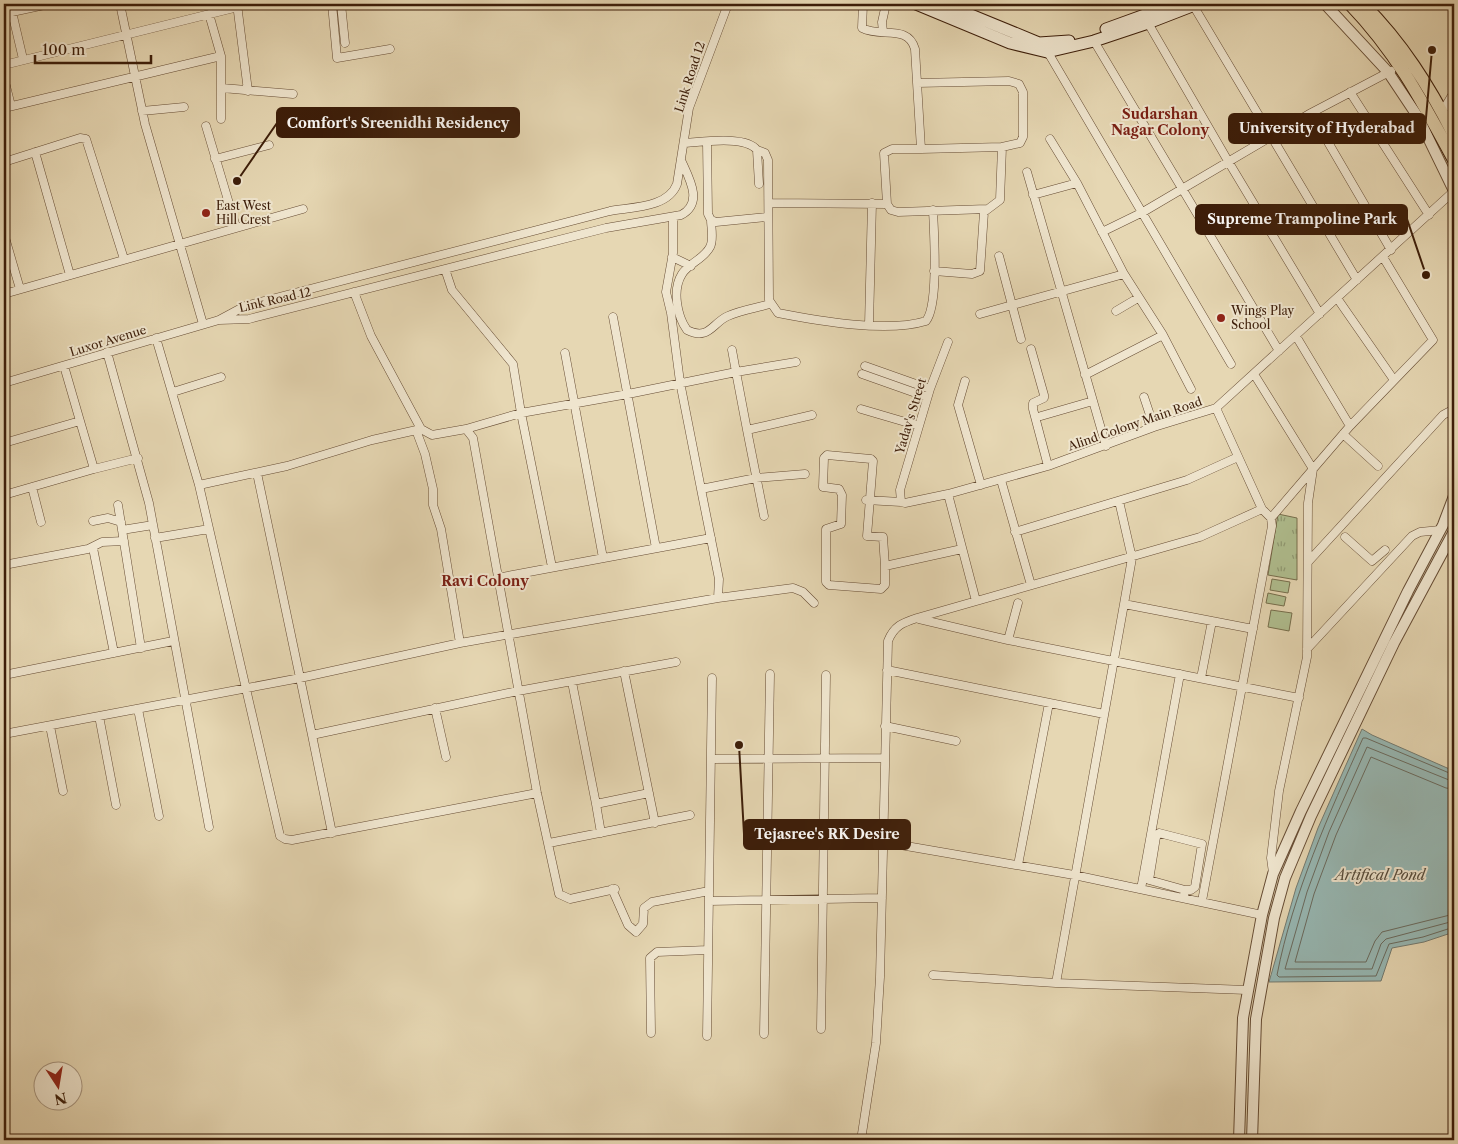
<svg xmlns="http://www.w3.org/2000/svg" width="1458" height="1144" viewBox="0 0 1458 1144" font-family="'Libre Caslon Text',serif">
  <defs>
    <pattern id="park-tufts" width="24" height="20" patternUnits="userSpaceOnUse" patternTransform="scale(1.25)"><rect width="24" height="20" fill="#b0bf90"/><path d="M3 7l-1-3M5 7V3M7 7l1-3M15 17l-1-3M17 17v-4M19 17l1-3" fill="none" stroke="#909b74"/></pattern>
  </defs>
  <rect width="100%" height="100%" fill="#e6d7b3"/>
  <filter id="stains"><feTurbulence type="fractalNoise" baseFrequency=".004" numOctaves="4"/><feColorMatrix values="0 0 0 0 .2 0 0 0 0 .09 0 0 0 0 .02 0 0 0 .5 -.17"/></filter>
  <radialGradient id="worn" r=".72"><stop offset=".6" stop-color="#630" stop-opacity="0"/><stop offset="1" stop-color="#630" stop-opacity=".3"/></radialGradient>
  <path fill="url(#park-tufts)" stroke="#766e4c" d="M1278 514 1297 518V580L1268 575Z"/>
  <path fill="#b0bf90" stroke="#766e4c" d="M1272 579 1290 582 1288 593 1270 590Z
    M1268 593 1286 597 1284 606 1266 603Z
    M1271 610 1292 613 1289 631 1268 627Z"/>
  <path fill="#97b8b4" stroke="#737a70" d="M1362 729 1372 735 1454 771V932L1424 942 1392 948 1381 981 1269 982 1296 888 1318 828Z"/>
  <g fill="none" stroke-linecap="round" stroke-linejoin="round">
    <path stroke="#6a6a5e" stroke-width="1" d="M1454 775 1366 738H1363C1329 814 1293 893 1277 975L1279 977 1376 976 1389 944 1423 937 1454 927
      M1454 782 1367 747 1329 832 1307 892 1285 969H1372L1381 944 1386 939 1454 921
      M1454 789 1446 788 1371 757 1336 835 1314 894 1295 962H1366L1375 941 1382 932 1454 914"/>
    <g stroke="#664c34" stroke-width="9">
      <path id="minor" d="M120 4 145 124 203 324
        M237 4 248 91
        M261 4H264
        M332 4 337 58 390 49
        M341 4 345 43
        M863 4 862 28C881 38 908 24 915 49L921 149H892L884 153 887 204 891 210 898 212 987 209
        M1193 5 1357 280
        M209 14 221 56V119
        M1148 23 1228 161 1320 314
        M883 32 882 22 886 4
        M1094 41 1279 351
        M1046 49 1231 364
        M23 59 12 12 49 4
        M4 65 238 7
        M4 78 11 106
        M917 83 1009 81 1019 84 1023 92V137L1020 143 1002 147 1000 200 984 212 980 271 972 274 934 271
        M222 88 293 94
        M1350 92 1429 215
        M4 108 221 56
        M142 111 184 107
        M1442 112 1454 92
        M1311 113 1391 250
        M206 126 236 227
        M1050 139 1077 183 1124 274 1163 335 1191 389
        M707 142 708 214 711 220 716 222 767 217
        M684 143C701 142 746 135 757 150L759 184
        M921 149 1002 147
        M757 150 765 153 768 160 769 300 778 313C819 321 887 333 926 321 939 305 934 233 933 210
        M35 152 70 275
        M215 159 269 145
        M4 162 80 138 86 139 124 259
        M1027 172 1106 446
        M1033 195 1077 183
        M769 203 887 204
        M673 217V253L666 292 671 313 680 382 701 489 756 478 805 474
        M711 220C711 227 714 240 710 247 704 259 689 263 682 274 672 290 677 316 687 330 709 341 712 323 728 316 741 310 756 308 770 304
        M1102 232 1143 212 1311 113 1391 71
        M4 234 20 289
        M999 256 1021 339
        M672 257 691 266
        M445 269 452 290 513 364 521 413 552 567
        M4 294 303 209
        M1337 298 1394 380
        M1116 311 1138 298
        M980 314 1124 274
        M613 317 656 548
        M219 320 249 319 606 228 681 215C704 203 689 178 681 160
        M869 325 872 203
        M156 338 199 485 287 466 372 440 421 429 371 336 354 292
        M948 342 930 389 900 490 901 502 905 503 948 494 1048 466 1154 427 1216 408 1454 191
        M1031 349 1044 395V398L1033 403V409L1048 466
        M732 350 736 372 796 362
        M107 352 149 503 209 827
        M565 353 603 558
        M64 366 80 421
        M865 366 930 389
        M862 374 927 397
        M1254 374 1313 469 1271 518
        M1085 375 1163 335
        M965 381 958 405 981 485
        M4 383 219 320 245 306 610 211C632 207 668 208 677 184L689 108 728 4
        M173 392 221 377
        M1144 397 1154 427
        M861 409 919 426
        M1041 416 1093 401
        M1350 426 1433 340 1383 257
        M421 429 432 435 466 429 473 438 537 793 559 894 570 899 615 889
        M466 429 521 413 628 394 736 372 747 430 812 415
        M416 430 425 454 433 489V505L441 529 460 643
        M747 430 764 516
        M1343 434 1378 466
        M4 443 80 421 94 469 4 495
        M94 469 138 458
        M257 473 312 735 518 691 676 662
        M1001 480 1031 585
        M199 485 280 836 285 839 292 840 537 793
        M32 487 41 522
        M948 494 976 601
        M866 500 901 502
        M1119 501 1132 558 1124 604
        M118 505 141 648
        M93 521 108 518 121 522
        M122 530 153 525
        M1015 532 1187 480 1238 457
        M1345 537 1372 561 1385 550
        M155 538 209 529
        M93 548 114 653
        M1308 562 1443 415 1454 409
        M4 565 88 549 102 542 124 541
        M885 566 883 537 867 536 873 461 871 459 827 455 824 458 823 487 839 489 842 495 841 524 826 529V582L829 585 881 589 885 585V566L962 549
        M497 578 711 538
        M718 598 793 588 803 592 814 603
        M919 619 1008 640 1299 698
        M1008 640 1018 603
        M1307 649 1412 536 1420 532 1440 530
        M887 670 1104 714
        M624 671 655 823
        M4 675 173 641
        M1201 678 1212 621
        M572 682 596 804 649 793
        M435 708 446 757
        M138 709 159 816
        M99 716 116 805
        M50 726 63 791
        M885 726 956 741
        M4 734 300 678 460 643 718 598 719 579 701 489
        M312 735 332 833
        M711 759 884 758
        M596 804 601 833
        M883 842 1074 875 1262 915
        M549 843 690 815
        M1018 865 1049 703
        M1273 873 1271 858 1279 791 1307 657 1308 503 1313 469 1350 426 1296 336
        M612 889 628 925 636 932 643 924 644 908 652 902 709 891
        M1141 889 1180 674
        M1184 898 1185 890H1191L1195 887 1202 844 1159 833 1156 837 1149 880 1185 890
        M709 901 882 898
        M1202 901 1272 526 1271 518 1262 509 1216 408
        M933 975 1056 983 1247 990
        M1056 983 1124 604 1253 629
        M821 1029 826 675
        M651 1033 650 958 657 952 708 950
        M764 1034 770 674
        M707 1036 712 678
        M861 1140 876 1043 880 977 888 641C894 626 902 623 917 618L1200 537 1262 509"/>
    </g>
    <g stroke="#664c34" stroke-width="12">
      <path id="tertiary" d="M1325 4 1388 72 1418 117 1454 191
        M1239 1140 1243 1018 1262 915 1273 874 1301 811 1408 591 1443 525 1454 496
        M1252 1140 1256 1019 1274 918 1285 878 1311 816 1394 643 1454 531"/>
    </g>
    <g stroke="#3c1d09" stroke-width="13">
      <path id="secondary" d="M916 4 1010 43 1047 52 1094 41 1148 23 1197 4
        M944 4 1039 43 1069 41
        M1106 29 1175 4"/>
    </g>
    <g stroke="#3c1d09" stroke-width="14">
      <path id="primary" d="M1350 4C1397 53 1422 101 1454 160
        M1363 4C1402 43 1429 86 1454 135"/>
    </g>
    <use href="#minor" stroke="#efe5ce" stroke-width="8"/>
    <use href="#tertiary" stroke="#efe5ce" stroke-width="10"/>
    <use href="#secondary" stroke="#efe5ce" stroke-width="11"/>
    <use href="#primary" stroke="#e6d7b3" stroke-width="12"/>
  </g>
  <g fill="#8f2418" stroke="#efe5ce" stroke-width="2">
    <circle cx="206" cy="213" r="5"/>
    <circle cx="1221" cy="318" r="5"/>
  </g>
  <g text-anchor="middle" stroke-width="4" stroke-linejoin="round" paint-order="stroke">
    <g font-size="12" fill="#3c1d09" stroke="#efe5ce">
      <text transform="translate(690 77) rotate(-72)" y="4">Link Road 12</text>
      <text transform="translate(275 300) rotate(-13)" y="4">Link Road 12</text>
      <text transform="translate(108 341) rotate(-17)" y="4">Luxor Avenue</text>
      <text transform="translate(911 416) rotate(-73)" y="4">Yadav's Street</text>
      <text transform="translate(1135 424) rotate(-19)" y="4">Alind Colony Main Road</text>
    </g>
    <g font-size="12" fill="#3c1d09" stroke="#efe5ce" text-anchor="start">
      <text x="216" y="210">East West<tspan x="216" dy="14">Hill Crest</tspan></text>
      <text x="1231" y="315">Wings Play<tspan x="1231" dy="14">School</tspan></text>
    </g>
    <g font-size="14" font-weight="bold" fill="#7a1f14" stroke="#efe5ce">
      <text x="1160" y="119">Sudarshan<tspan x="1160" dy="16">Nagar Colony</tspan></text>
      <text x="485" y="586">Ravi Colony</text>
    </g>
    <g font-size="14" font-style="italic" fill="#574c3c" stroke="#efe5ce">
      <text x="1380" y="880">Artifical Pond</text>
    </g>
  </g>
  <path fill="none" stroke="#3c1d09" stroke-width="2" d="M237 181L277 123M1432 50L1425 129M1426 275L1407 219M739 745L744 834"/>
  <g fill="#3c1d09" stroke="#efe5ce" stroke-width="2">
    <circle cx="237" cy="181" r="5"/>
    <circle cx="1432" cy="50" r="5"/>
    <circle cx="1426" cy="275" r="5"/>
    <circle cx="739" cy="745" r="5"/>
  </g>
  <g fill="#3c1d09" stroke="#3c1d09" stroke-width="2">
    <rect x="277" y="108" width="242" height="29" rx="5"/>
    <rect x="1229" y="114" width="196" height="29" rx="5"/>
    <rect x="1196" y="205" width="211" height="29" rx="5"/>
    <rect x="744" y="820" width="166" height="29" rx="5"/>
  </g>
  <g font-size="14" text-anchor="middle" font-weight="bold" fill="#fff">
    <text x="398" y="128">Comfort's Sreenidhi Residency</text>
    <text x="1327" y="133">University of Hyderabad</text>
    <text x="1302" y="224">Supreme Trampoline Park</text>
    <text x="827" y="839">Tejasree's RK Desire</text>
  </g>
  <rect width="1458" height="1144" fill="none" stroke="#e6d7b3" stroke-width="20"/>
  <rect x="5" y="5" width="1448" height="1134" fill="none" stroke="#3c1d09" stroke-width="2.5"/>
  <rect x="10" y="10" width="1438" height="1124" fill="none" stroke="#3c1d09"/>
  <g transform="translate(58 1086) rotate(168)"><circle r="24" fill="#efe5ce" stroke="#a7957f"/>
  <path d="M0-4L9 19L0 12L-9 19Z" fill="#8f2418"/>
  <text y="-8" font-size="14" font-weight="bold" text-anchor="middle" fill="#3c1d09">N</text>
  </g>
  <path d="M35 55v8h116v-8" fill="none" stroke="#3c1d09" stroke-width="2.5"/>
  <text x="42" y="55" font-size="15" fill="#3c1d09" stroke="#efe5ce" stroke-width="4" paint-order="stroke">100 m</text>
  <rect width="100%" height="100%" filter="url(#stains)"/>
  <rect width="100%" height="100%" fill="url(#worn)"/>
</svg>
